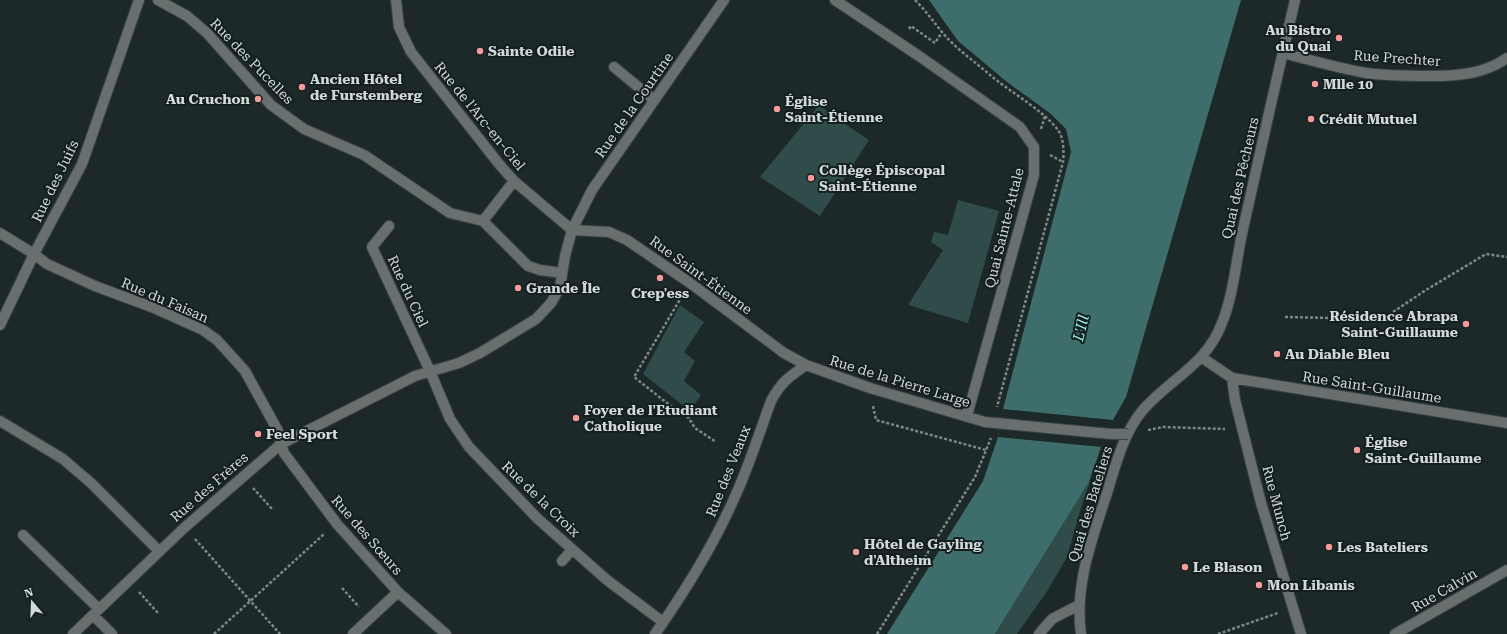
<svg xmlns="http://www.w3.org/2000/svg" width="1507" height="634" viewBox="0 0 1507 634" font-family="'Roboto Serif',serif">
  <rect width="100%" height="100%" fill="#1c2928"/>
  <path fill="#2f4c4a" d="M819 105 836 118 869 140 820 216 760 177Z
    M958 200 999 211 968 323 908 305 943 250 931 242 934 232 948 235Z
    M680 305 704 322 684 352 695 361 684 381 701 395 690 411 643 374Z
    M1089 482H1090L1081 508 1067 557 1048 590 1017 634H995Z"/>
  <path fill="#3e6e6c" d="M929 0H1241L1126 397 1113 420 1101 447 1089 482 995 634H887L983 481 998 437 1003 409 1071 152 1066 129 1051 114 1007 82 958 41Z"/>
  <path fill="#1c2928" d="M1003 409 1113 420 1101 447 998 437Z"/>
  <g fill="none" stroke-linecap="round" stroke-linejoin="round">
    <g stroke="#394544" stroke-width="12">
      <path id="minor" d="M158 0 187 16 207 33 271 105 304 129 364 155 450 213 483 221 528 266 540 270 562 273
        M396 0 399 27 411 52 499 164 514 181 572 230
        M835 0 919 56 1020 127 1034 147V175L967 416
        M1283 53C1310 60 1338 68 1366 73 1387 76 1410 76 1431 76 1458 76 1484 74 1507 58
        M614 67 654 100
        M483 221 514 181
        M389 226 372 247 430 371 450 419 469 447 538 519 607 580 663 622
        M572 230 609 232 627 240 690 283 784 353 806 365 870 388 985 422
        M0 233 34 254 47 264 95 286 154 308 203 330 217 340 245 371 278 431 284 453 337 524 398 592 446 634
        M0 325 34 254 82 164 139 0
        M1201 357 1232 378 1507 423
        M1232 378 1235 400 1261 503 1301 634
        M0 421 63 459 91 483 159 551
        M23 535 99 609
        M562 561 572 550
        M93 615 112 634
        M73 634 184 528 281 444 415 376 459 363 480 353 536 319 551 303 560 287 565 256 572 230 592 190 724 0
        M353 634 398 592
        M655 634C686 590 716 541 737 492 750 463 760 431 771 401 782 381 788 378 806 365
        M1039 634 1052 619 1079 605
        M1081 634C1074 584 1093 537 1108 490 1116 463 1124 433 1142 411 1169 379 1206 366 1222 323 1234 293 1236 260 1243 229 1260 153 1277 76 1295 0
        M1395 634 1507 570"/>
    </g>
    <path stroke="#7d8887" stroke-width="2.5" stroke-dasharray="3 2" stroke-linecap="butt" d="M915 0C925 10 933 21 942 32 955 48 974 61 990 75 1010 92 1043 110 1058 130 1064 138 1064 153 1063 162L997 407
      M909 29 911 26 935 43 942 32
      M1041 129 1045 116
      M1050 155 1063 162
      M682 296 634 377 672 407 688 417 695 428 716 442
      M1285 317 1381 319 1396 310 1426 290 1486 254 1507 257
      M873 406 876 420 986 450
      M1148 430 1163 427 1225 429
      M253 488 273 510
      M195 539 280 634
      M342 588 359 607
      M139 592 158 613
      M214 634 324 534
      M877 634 975 477 991 438
      M1218 634 1278 613"/>
    <use href="#minor" stroke="#686f6e" stroke-width="10"/>
    <g stroke="#394544" stroke-width="12" stroke-linecap="butt">
      <path id="minor-bridge" d="M985 422 1111 434H1128"/>
    </g>
    <use href="#minor-bridge" stroke="#686f6e" stroke-width="10"/>
  </g>
  <g fill="#f59b99" stroke="#131f1e" stroke-width="1.5">
    <circle cx="1339" cy="38" r="4"/>
    <circle cx="480" cy="51" r="4"/>
    <circle cx="1315" cy="84" r="4"/>
    <circle cx="302" cy="87" r="4"/>
    <circle cx="258" cy="99" r="4"/>
    <circle cx="777" cy="109" r="4"/>
    <circle cx="1311" cy="119" r="4"/>
    <circle cx="811" cy="178" r="4"/>
    <circle cx="660" cy="278" r="4"/>
    <circle cx="518" cy="288" r="4"/>
    <circle cx="1466" cy="324" r="4"/>
    <circle cx="1277" cy="354" r="4"/>
    <circle cx="576" cy="418" r="4"/>
    <circle cx="258" cy="434" r="4"/>
    <circle cx="1357" cy="450" r="4"/>
    <circle cx="1329" cy="547" r="4"/>
    <circle cx="856" cy="552" r="4"/>
    <circle cx="1185" cy="567" r="4"/>
    <circle cx="1259" cy="585" r="4"/>
  </g>
  <g text-anchor="middle" stroke-width="4" stroke-linejoin="round" paint-order="stroke">
    <g font-size="14" font-weight="bold" fill="#d1dad9" stroke="#131f1e" text-anchor="start">
      <text x="1331" y="35" text-anchor="end">Au Bistro<tspan x="1331" dy="16">du Quai</tspan></text>
      <text x="488" y="56">Sainte Odile</text>
      <text x="310" y="84">Ancien Hôtel<tspan x="310" dy="16">de Furstemberg</tspan></text>
      <text x="1323" y="89">Mlle 10</text>
      <text x="250" y="104" text-anchor="end">Au Cruchon</text>
      <text x="785" y="106">Église<tspan x="785" dy="16">Saint-Étienne</tspan></text>
      <text x="1319" y="124">Crédit Mutuel</text>
      <text x="819" y="175">Collège Épiscopal<tspan x="819" dy="16">Saint-Étienne</tspan></text>
      <text x="526" y="293">Grande Île</text>
      <text x="660" y="298" text-anchor="middle">Crep'ess</text>
      <text x="1458" y="321" text-anchor="end">Résidence Abrapa<tspan x="1458" dy="16">Saint-Guillaume</tspan></text>
      <text x="1285" y="359">Au Diable Bleu</text>
      <text x="584" y="415">Foyer de l'Etudiant<tspan x="584" dy="16">Catholique</tspan></text>
      <text x="266" y="439">Feel Sport</text>
      <text x="1365" y="447">Église<tspan x="1365" dy="16">Saint-Guillaume</tspan></text>
      <text x="864" y="549">Hôtel de Gayling<tspan x="864" dy="16">d'Altheim</tspan></text>
      <text x="1337" y="552">Les Bateliers</text>
      <text x="1193" y="572">Le Blason</text>
      <text x="1267" y="590">Mon Libanis</text>
    </g>
    <g font-size="14" fill="#d1dad9" stroke="#131f1e">
      <text transform="translate(1397 58) rotate(4)" y="5">Rue Prechter</text>
      <text transform="translate(252 61) rotate(46)" y="5">Rue des Pucelles</text>
      <text transform="translate(634 105) rotate(-55)" y="5">Rue de la Courtine</text>
      <text transform="translate(480 116) rotate(51)" y="5">Rue de l'Arc-en-Ciel</text>
      <text transform="translate(1240 178) rotate(-77)" y="5">Quai des Pêcheurs</text>
      <text transform="translate(55 181) rotate(-64)" y="5">Rue des Juifs</text>
      <text transform="translate(1004 228) rotate(-76)" y="5">Quai Sainte-Attale</text>
      <text transform="translate(701 275) rotate(36)" y="5">Rue Saint-Étienne</text>
      <text transform="translate(408 291) rotate(65)" y="5">Rue du Ciel</text>
      <text transform="translate(165 300) rotate(23)" y="5">Rue du Faisan</text>
      <text transform="translate(900 381) rotate(17)" y="5">Rue de la Pierre Large</text>
      <text transform="translate(1372 387) rotate(9)" y="5">Rue Saint-Guillaume</text>
      <text transform="translate(728 471) rotate(-68)" y="5">Rue des Veaux</text>
      <text transform="translate(209 487) rotate(-41)" y="5">Rue des Frères</text>
      <text transform="translate(541 499) rotate(44)" y="5">Rue de la Croix</text>
      <text transform="translate(1277 503) rotate(75)" y="5">Rue Munch</text>
      <text transform="translate(1090 504) rotate(-73)" y="5">Quai des Bateliers</text>
      <text transform="translate(367 535) rotate(49)" y="5">Rue des Sœurs</text>
      <text transform="translate(1444 590) rotate(-30)" y="5">Rue Calvin</text>
    </g>
    <g font-size="15" font-style="italic" fill="#9cf2ed" stroke="#131f1e">
      <text transform="translate(1081 328) rotate(-76)" y="5">L'Ill</text>
    </g>
  </g>
  <g transform="translate(32 602) rotate(341)" stroke="#131f1e" stroke-width="3" paint-order="stroke">
  <path d="M0-3L7 15L0 10L-7 15Z" fill="#d1dad9"/>
  <text y="-6" font-size="11" font-weight="bold" text-anchor="middle" fill="#d1dad9">N</text>
  </g>
</svg>
